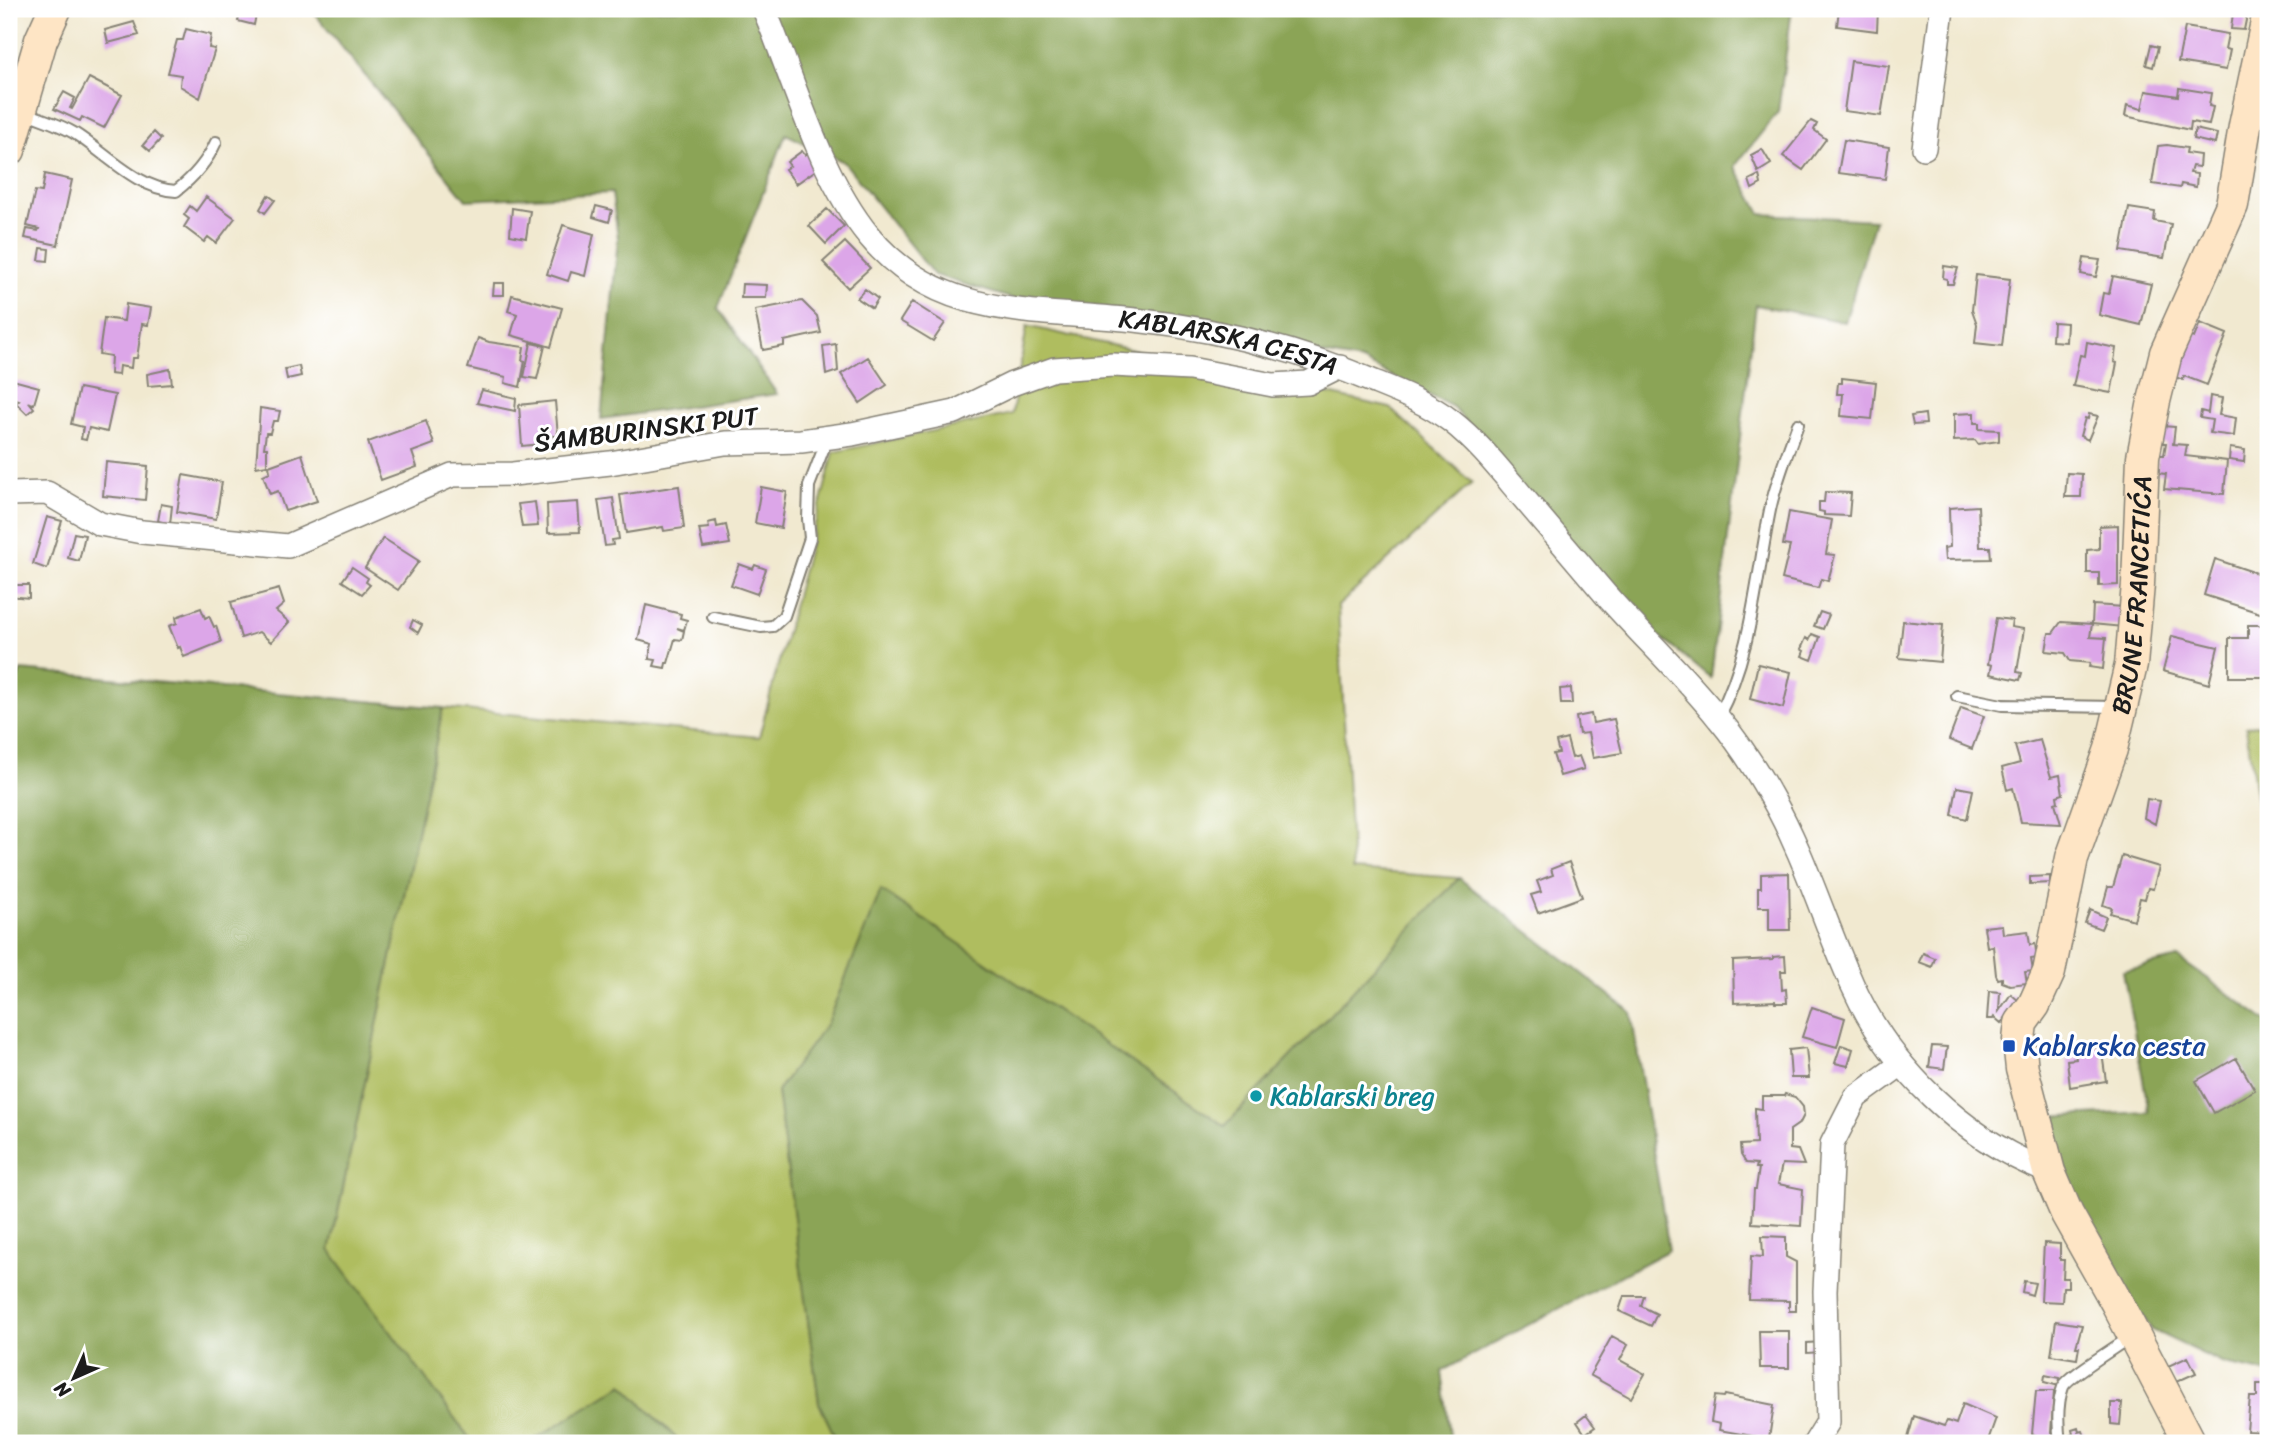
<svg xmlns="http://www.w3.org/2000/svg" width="2277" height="1452" viewBox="0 0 2277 1452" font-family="Sriracha,sans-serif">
  <rect width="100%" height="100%" fill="#fff"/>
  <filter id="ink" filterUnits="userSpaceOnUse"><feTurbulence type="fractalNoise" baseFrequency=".0143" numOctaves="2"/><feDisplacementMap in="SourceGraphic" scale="14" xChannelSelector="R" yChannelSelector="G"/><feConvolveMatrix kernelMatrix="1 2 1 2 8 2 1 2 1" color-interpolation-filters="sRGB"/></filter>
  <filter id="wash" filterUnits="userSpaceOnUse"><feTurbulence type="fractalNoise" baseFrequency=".00686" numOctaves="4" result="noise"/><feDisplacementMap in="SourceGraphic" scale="28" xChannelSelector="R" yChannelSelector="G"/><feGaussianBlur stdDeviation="1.57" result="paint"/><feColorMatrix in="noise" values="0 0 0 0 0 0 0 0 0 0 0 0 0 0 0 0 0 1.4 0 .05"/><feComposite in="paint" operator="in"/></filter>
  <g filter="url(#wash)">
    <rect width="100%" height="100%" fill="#f1e9d0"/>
    <path fill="#afbd5f" stroke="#666c3e" stroke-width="2" d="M1027 326 1390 408 1472 483 1338 606 1352 870 1459 878 1225 1126 881 891 827 1024 777 1091 819 1403 838 1443H681L622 1385 529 1443H473L330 1251 443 708 759 737 834 452 1012 414Z
      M2268 722V872L2246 727Z"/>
    <path fill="#8ba456" stroke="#546039" stroke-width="2" d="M311 9H1792L1778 112 1735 166 1761 214 1875 220 1845 322 1756 305 1711 678 1634 616 1453 407 1362 361 1030 304 934 275 844 162 786 134 718 308 777 394 601 419 618 238 612 193 466 200Z
      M21 670 443 708 330 1250 473 1443H9V699Z
      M1459 878 1631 1012 1669 1250 1442 1371 1451 1443H838L819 1403 777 1091 827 1023 881 890 1225 1126Z
      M2178 958 2268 1022V1373L2224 1364 2152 1330 2101 1255 2043 1117 2149 1112 2123 971Z
      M622 1384 681 1443H529L622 1385Z"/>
    <g id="blocks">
      <path fill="#dca6e8" d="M241 9H257L254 25 238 21Z
        M1839 9H1878L1877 31 1837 26Z
        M2233 13 2247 15 2244 30 2231 29Z
        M134 22 139 35 108 43 105 30Z
        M2185 27 2228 34 2225 49 2230 50 2226 70 2178 62Z
        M186 29 211 35 209 48 215 49 200 98 180 86 181 75 168 73 177 40H183Z
        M2151 45 2158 47 2153 67 2146 65Z
        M1851 61 1889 66 1881 116 1844 111Z
        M89 78 122 95 104 128 82 117 80 121 54 109 64 92 75 98 70 108 72 109Z
        M2179 88 2211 93 2209 106 2213 107 2209 125 2191 122 2190 130 2125 116 2127 105 2142 109 2146 91 2178 96Z
        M1811 121 1817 124 1814 130 1826 139 1803 170 1783 156Z
        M2195 129 2217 134 2215 144 2193 139Z
        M154 132 161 139 150 151 143 145Z
        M1844 140 1889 147 1885 179 1838 173Z
        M2167 145 2187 148 2186 153 2200 155 2199 167 2192 166 2190 173 2197 174 2196 187 2181 184 2180 188 2152 184 2158 146Z
        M1762 149 1771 164 1758 172 1751 155Z
        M802 151 805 155 810 152 820 167 796 184 785 169 790 166 787 162Z
        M45 174 72 180 58 245 25 238 27 229 38 231 39 229 27 226 35 191 42 192Z
        M1759 175 1761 184 1752 189 1749 180Z
        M268 195 275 200 265 213 260 209Z
        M206 197 235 218 216 243 208 237 204 242 184 227 189 219 184 215 190 206 196 211Z
        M596 206 612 210 609 222 593 217Z
        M512 208 530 211 526 238 510 235Z
        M2129 208 2155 212 2154 221 2171 224 2164 258 2121 251Z
        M827 209 844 226 826 244 809 226Z
        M563 225 594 234 585 276 571 272 568 281 547 274Z
        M845 242 870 268 848 288 823 262Z
        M41 248 49 249 48 261 39 260Z
        M2084 258 2100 260 2096 277 2081 274Z
        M1944 266 1958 268 1953 284H1947V279L1943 278Z
        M1976 275 2010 279 2002 346 1975 343 1977 324 1972 310Z
        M2113 276 2151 284 2141 325 2099 315 2103 293 2109 294Z
        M494 283H504V295H493Z
        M742 284 767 285 766 298H741Z
        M865 289 878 299 872 308 857 298Z
        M512 295 562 308 551 347 511 335 517 314 508 311Z
        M802 301 817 316 821 333 784 341V346L763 350 755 310Z
        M912 302 945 323 933 341 900 321Z
        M126 304 151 308 148 325 142 324 137 358H132L131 368 119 366 118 375 110 374 111 356 99 354 104 318 124 321Z
        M2053 322 2067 323 2066 342 2052 341Z
        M2200 323 2227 334 2207 385 2184 376 2183 380 2170 375 2186 335 2194 338Z
        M478 338 489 342 524 347 522 360 525 361 520 387 505 383 506 377 468 368Z
        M2087 342 2116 348 2114 362 2117 363 2111 393 2073 386 2080 355 2085 356Z
        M531 343 545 346 537 379 524 377Z
        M836 344 838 371 826 375 823 346Z
        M868 357 887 385 860 403 841 374Z
        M299 366 301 376 287 379 285 369Z
        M170 369 172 384 148 386 147 374Z
        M1842 378 1876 382 1872 419 1841 416 1843 394H1837L1838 383H1842Z
        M9 379 39 387 34 404 30 403 34 408 27 414 16 403 19 400 9 397Z
        M79 388 115 395 107 432 89 428 86 440 81 439 83 427 71 424Z
        M482 390 516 398 515 411 477 403Z
        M2210 396 2222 398 2219 415 2236 418 2234 436 2210 433 2212 420 2200 418 2201 411 2208 413Z
        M555 401 558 436H541L542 444 522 446 519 405Z
        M260 408 280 411 278 421H273L270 433H266L264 448H267V465L256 467Z
        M1974 413V423H1979V429L1999 430V441L1978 444 1975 440 1954 441V414Z
        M1925 414 1926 424 1913 425 1911 416Z
        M2089 414 2098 416 2088 440 2080 436 2085 418 2088 419Z
        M426 421 434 444 412 452 417 467 381 480 368 442Z
        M2161 426 2175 427 2173 444 2187 445 2185 456 2227 461 2224 494 2164 489 2166 474 2157 473 2158 455H2164L2166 443H2158Z
        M2230 448 2245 450 2244 462 2229 460Z
        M302 454 317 501 285 511 278 491 270 494 263 475 270 472 269 466Z
        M106 462 148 466 145 500 103 496Z
        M2067 473 2082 474 2081 497H2065Z
        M183 475 222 482 216 519 177 512Z
        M679 486 684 528 664 531 663 527 626 533 620 495Z
        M761 487 787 492 781 528 755 523Z
        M1825 492 1851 493 1849 516 1824 515V512L1819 511V502H1824Z
        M613 498 619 539 612 540 613 545 605 546 598 500Z
        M535 502 538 526 522 527 518 504Z
        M578 502 580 532 548 533 547 504Z
        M161 504 172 506 170 524 158 521Z
        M1978 506 1980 547H1990L1991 559 1945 560 1944 548 1950 547 1949 508Z
        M1789 512 1832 520 1826 554 1835 555 1828 581 1821 579 1818 588 1782 579 1790 546 1783 545Z
        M47 517 62 521 47 569 33 564Z
        M716 521 717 527 726 525 730 544 703 548 699 529 709 528 708 523Z
        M2118 525V585L2099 586V573H2087V550L2099 549V526Z
        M74 533 85 535 79 561 68 558Z
        M383 538 419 561 398 590 365 568Z
        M2215 559 2268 577 2264 592 2268 593V598L2263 614 2204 595Z
        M739 564 753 569 755 565 766 569 757 594 731 585Z
        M352 567 368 578 366 582 370 585 362 594 342 581Z
        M9 585H29V598L9 596Z
        M279 589 284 604 276 611 289 622 271 642 259 632 241 638 231 602Z
        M646 605 681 614 680 618 687 620 684 630 677 628 684 631 682 640 675 639 668 663H666L665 668 654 666 656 660 649 659 652 644 638 640Z
        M2093 605 2124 607 2123 627 2092 624Z
        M201 608 205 618 209 616 214 627 216 626 221 642 184 657 180 647 178 648 169 626 177 623 176 617Z
        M1820 612 1829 615 1823 629 1814 626Z
        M1996 618 2012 620 2011 627 2024 629 2017 672 2022 673 2020 680 1990 674 1992 665 1988 664Z
        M413 620 422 625 418 633 410 627Z
        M1903 621 1943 625 1940 662 1899 658Z
        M2061 622 2092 624 2090 637 2106 638 2103 669 2089 667 2090 663 2070 661 2065 653 2046 651 2049 633H2053Z
        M2248 625H2262V638H2267L2268 677H2229V638H2248Z
        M1812 634 1820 637 1812 660 1802 656 1804 651 1801 649 1806 638 1809 640Z
        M2172 636 2218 647 2209 684 2163 671Z
        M1758 664 1791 672 1783 708 1750 699Z
        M1571 688 1572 704H1561L1560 689Z
        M1961 708 1984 716 1972 749 1949 740Z
        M1591 714 1593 723 1614 719 1622 753 1593 758 1588 733 1579 734 1576 717Z
        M1567 739 1572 758 1579 756 1584 769 1560 776 1553 754 1559 753 1556 742Z
        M2040 740 2051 777 2060 775 2063 794 2057 796 2058 802 2055 803 2061 824 2021 822 2013 788 2007 790 2002 768 2020 763 2015 746Z
        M1957 787 1973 790 1967 819 1952 815Z
        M2147 799 2160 801 2155 824 2144 818Z
        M2122 856 2159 867 2153 889 2148 888 2145 899 2140 898 2134 920 2110 913 2112 908 2103 905 2108 887H2113Z
        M1569 862 1582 897 1538 913 1531 895 1541 892 1537 881 1553 875 1551 869Z
        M1789 873 1790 930H1769V907H1758V888H1761V874Z
        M2050 876V883L2030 884V877Z
        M2090 910 2106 917 2101 929 2085 923Z
        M2002 925 2003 934 2028 931 2030 945 2035 944 2037 958 2031 959 2033 971 2025 972 2027 983 2010 985 2002 982V978L1998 979 1996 975 1993 946 1987 947 1984 927Z
        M1923 953 1935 958 1932 967 1919 962Z
        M1785 956 1786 971H1781L1782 990 1786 989 1787 1003H1775V1001L1734 1003 1733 961 1773 959V957Z
        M1989 991 2000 992 1999 1011 2011 994 2020 1002 2001 1023 1994 1017 1993 1019H1987Z
        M1812 1007 1845 1018 1837 1047 1802 1037Z
        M1841 1045 1853 1049 1848 1066 1835 1063Z
        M1932 1046 1947 1047 1944 1069 1929 1067Z
        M2101 1046 2106 1081 2070 1087 2067 1060 2076 1059 2075 1051Z
        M1806 1048 1809 1078H1791L1789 1050Z
        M2236 1058 2255 1090 2214 1113 2196 1081Z
        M1785 1094 1795 1097 1803 1107 1804 1115 1800 1123 1790 1130V1149L1798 1150 1804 1165 1782 1164 1778 1184 1803 1189 1801 1226 1752 1223 1754 1189H1756L1759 1168H1756L1757 1164 1746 1163 1741 1155 1740 1145 1756 1144 1755 1108 1762 1109V1096H1784Z
        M1762 1236 1786 1237V1257L1796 1262V1311H1789V1301L1749 1300 1751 1256 1763 1257Z
        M2044 1243 2060 1244V1260H2064L2063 1278H2068V1287H2063L2062 1302 2041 1301Z
        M2024 1281 2035 1283 2032 1295 2022 1292Z
        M1624 1296H1644L1641 1306 1657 1314 1651 1326 1619 1311Z
        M2056 1321 2082 1325 2076 1347H2079L2077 1359 2051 1355Z
        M1759 1331H1789V1368H1760Z
        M1612 1336 1628 1345 1620 1360 1645 1374 1631 1398 1590 1375Z
        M1821 1342V1352L1807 1353V1343Z
        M2188 1357 2196 1373 2176 1382 2168 1366Z
        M2045 1375 2060 1378 2059 1386 2044 1382Z
        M2257 1384H2268L2265 1432 2247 1431 2250 1397H2257Z
        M2036 1391H2054L2051 1432H2055L2053 1443 2032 1434Z
        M1725 1395 1774 1405 1769 1439 1719 1430 1720 1424 1711 1422 1715 1396 1724 1397Z
        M2111 1403H2122L2120 1425 2111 1424Z
        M1963 1404 1996 1418 1987 1443H1924L1908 1438 1914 1416 1944 1426 1947 1421 1956 1424Z
        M1586 1415 1595 1427 1585 1434 1577 1422Z
        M2078 1428 2079 1432 2083 1431 2087 1443H2071L2069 1436 2073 1434 2072 1430Z"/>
    </g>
  </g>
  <g filter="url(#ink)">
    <use href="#blocks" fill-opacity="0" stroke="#868276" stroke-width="2"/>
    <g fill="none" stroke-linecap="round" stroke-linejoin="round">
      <g stroke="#868276" stroke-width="14">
        <path id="lane" d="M24 112C41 119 59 124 74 133 106 153 137 189 176 191 194 177 207 162 216 142
          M713 617 761 627 773 626 784 616 810 538 808 519 809 486 828 437
          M1957 696 2002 705 2118 707
          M1718 717C1752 654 1756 579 1770 510 1776 481 1788 452 1798 424
          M2060 1443C2058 1427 2057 1403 2063 1387 2067 1377 2118 1346 2130 1337"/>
      </g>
      <g stroke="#868276" stroke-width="26">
        <g id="street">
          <path id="s1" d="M764 9C795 82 819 175 869 236 939 321 1036 309 1135 320 1218 329 1300 350 1377 383 1402 393 1429 404 1451 421 1478 442 1500 470 1522 496 1550 529 1578 562 1606 595 1643 637 1684 675 1719 719 1739 743 1756 769 1771 796 1805 855 1824 922 1852 984 1890 1068 1962 1138 2049 1172"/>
          <path d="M1924 148 1942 9"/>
          <path d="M9 494 47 493 100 524 142 532 288 546 452 475 513 474 610 463 725 443 801 441 852 434 955 412 1012 384 1054 369 1113 365 1190 369 1273 385 1308 383 1340 367"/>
          <path d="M1815 1443 1828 1422 1825 1291 1832 1144 1856 1097 1900 1065"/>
        </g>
      </g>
      <g stroke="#868276" stroke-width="35">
        <g id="secondary">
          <path d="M9 150 41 40 55 9"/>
          <path id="s2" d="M2190 1443 2117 1303 2067 1214 2049 1172 2022 1069 2019 1040 2021 1023 2034 1005 2049 972 2072 858 2111 749 2131 665 2138 584 2143 457 2154 401 2166 353 2232 205 2245 126 2268 17"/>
        </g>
      </g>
      <use href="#lane" stroke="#fff" stroke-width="10"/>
      <use href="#street" stroke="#fff" stroke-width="23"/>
      <use href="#secondary" stroke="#fee5c5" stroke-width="32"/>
    </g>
  </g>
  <rect fill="#1a4fb4" stroke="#fff" stroke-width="2.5" x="2002" y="1039" width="14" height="14" rx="3.5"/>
  <circle fill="#0f9aa8" stroke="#fff" stroke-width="2.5" cx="1256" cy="1096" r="7"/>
  <g text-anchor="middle" stroke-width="6" stroke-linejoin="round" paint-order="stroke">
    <g font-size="26" fill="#1c1c1c" stroke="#fff">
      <text dy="9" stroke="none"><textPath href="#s1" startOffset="635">KABLARSKA CESTA</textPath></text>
      <text transform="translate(646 429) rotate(-7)" y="9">ŠAMBURINSKI PUT</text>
      <text dy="9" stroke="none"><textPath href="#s2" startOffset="905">BRUNE FRANCETIĆA</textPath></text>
    </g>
    <g font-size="26" fill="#164399" stroke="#fff" text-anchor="start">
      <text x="2023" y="1055">Kablarska cesta</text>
    </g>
    <g font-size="26" fill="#0d838f" stroke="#fff" text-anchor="start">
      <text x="1270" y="1105">Kablarski breg</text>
    </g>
  </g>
  <rect width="2277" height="1452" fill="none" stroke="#fff" stroke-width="35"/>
  <g transform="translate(74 1378) rotate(225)" stroke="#ffffff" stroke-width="5" paint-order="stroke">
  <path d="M0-5L12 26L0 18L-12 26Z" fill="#1c1c1c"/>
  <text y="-10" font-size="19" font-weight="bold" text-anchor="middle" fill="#1c1c1c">N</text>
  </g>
</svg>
